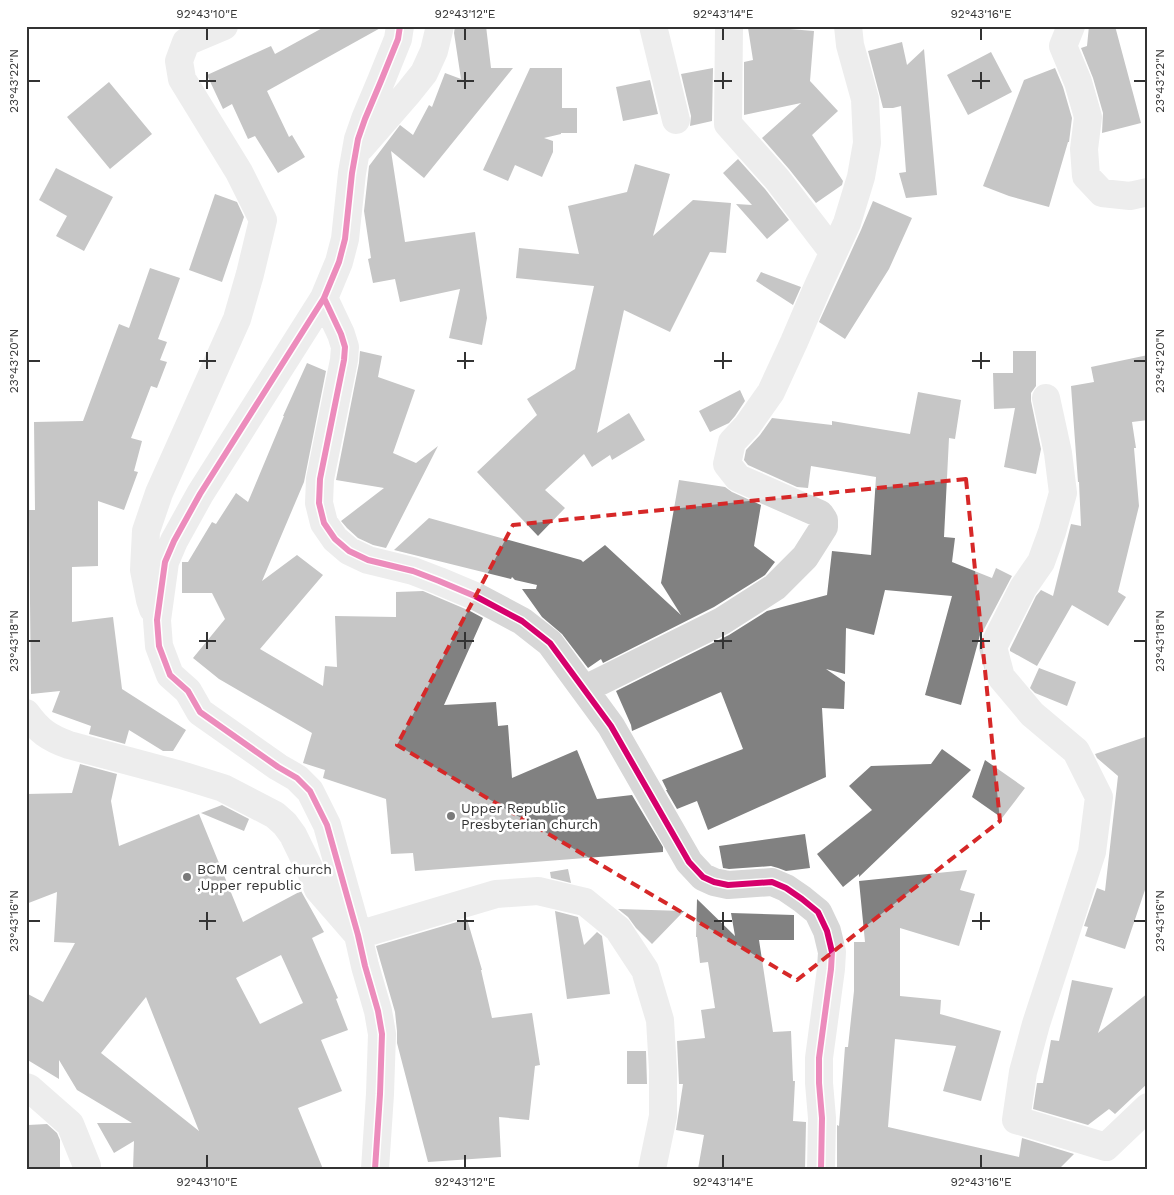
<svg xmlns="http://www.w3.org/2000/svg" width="1174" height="1195" viewBox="0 0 1174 1195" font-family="'Work Sans',sans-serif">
  <rect width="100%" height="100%" fill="#fff"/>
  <path fill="#818181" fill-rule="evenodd" d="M326 26H384L267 91 289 137 292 135 305 157 278 173 255 136 248 139 232 104 223 109 207 75 271 46 275 54Z
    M455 26H486L491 68H513L424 178 391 151 405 242 475 232 487 318 482 345 449 338 460 289 400 302 395 279 373 283 368 259 371 258 364 211 369 166 400 125 413 135 429 105 432 107 445 73 461 79 454 33Z
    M1089 26H1115L1141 123 1102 133 1103 113 1093 78 1081 48 1087 46Z
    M765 27 814 31 810 81 838 111 812 135 843 181 842 185 816 203 789 169 762 138 801 103 744 115V62L753 60 748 28Z
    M902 42 907 65 924 49 937 195 906 198 899 173 906 172 901 106 893 108H883L868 51Z
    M991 52 1012 92 968 115 947 75Z
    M530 68H562V108H577V133H561V134L544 138 553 141V152L542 177 515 165 508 181 483 170Z
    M713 68 712 121 690 126 691 116 681 74Z
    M1055 68 1063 87 1072 118 1069 142H1068L1049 207 1009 196 983 186 1024 80Z
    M650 80 658 114 623 121 616 87Z
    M109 82 152 134 110 169 67 117Z
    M738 159 765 189 789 220 767 239 736 204 752 205 723 173Z
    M635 164 670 174 653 236 693 200 731 203 726 253 710 252 670 332 624 310 597 433 629 413 645 440 612 460 610 455 592 467 584 454 545 490 565 508 538 536 477 472 537 415 527 399 575 369 594 286 516 278 519 248 579 254 568 206 627 192Z
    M56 168 113 197 84 251 56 236 67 216 39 200Z
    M215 194 237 202 244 217 222 282 189 270Z
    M873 201 912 218 889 269 845 339 819 322 861 230Z
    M150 268 180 278 158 339 167 342 160 360 167 362 157 388 151 386 131 438 142 441 134 471 138 472 124 510 98 501V566L72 567V622L113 617 122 689 186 730 173 751H163L129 730 125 744 89 734 91 726 52 712 60 691 31 694 29 510H35L34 422 83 421 119 324 129 328Z
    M761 272 801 287 793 305 756 281Z
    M360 351 382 356 378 377 415 390 393 453 416 463 438 446 386 548 373 545 358 538 347 528 341 521 384 488 336 480 359 363Z
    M1013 351H1036V386L1031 393V401L1041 449 1036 474 1004 467 1015 408 994 409 993 373H1013Z
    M1148 355V420L1132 422 1136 448H1134L1139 506 1118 592 1126 597 1108 626 1072 605 1037 666 1010 651V649L1036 596 1041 590 1053 596 1071 524 1081 526 1079 482H1078L1071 386 1094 382 1091 367Z
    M307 363 326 371 304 482 262 581 297 555 323 575 260 649 323 686 325 666 337 667 335 616 396 617V592L423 591 470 611 483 618 444 705 496 702 498 726 508 725 512 778 577 750 597 799 632 795 663 847V852L415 871 413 853 391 854 386 799 323 778 325 770 303 763 312 733 219 679 193 658 225 619 212 593H182V562H188L212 522 216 524 236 493 248 502 284 416H283Z
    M740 390 745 401 735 416 729 423 710 432 699 411Z
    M918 392 961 400 955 439 949 438 944 537 955 538 952 562 992 578 996 568 1012 576 981 635H980L961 705 925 695 952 596 885 590 874 635 846 628 845 674 826 669 845 682 844 709 822 708 826 777 708 830 697 801 677 809 666 790H667L662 780 743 749 721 692 632 731 631 725 616 691 729 635 767 611 827 595 832 551 871 555 876 477 811 466 808 488 797 487 748 465 744 460 746 450 760 435 772 418 832 425V421L910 434Z
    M679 480 725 487 732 492 761 505 754 546 775 562 765 575 714 607 603 663 601 659 588 668 562 634 542 617 522 589H536L537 585 515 580 512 577 511 579 394 550 429 518 581 560 583 562 605 545 681 615 661 583Z
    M1039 668 1076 682 1067 706 1035 693 1030 688Z
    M1148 736V881L1125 949 1085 936 1088 927 1084 926 1097 888 1105 891 1118 776 1097 758 1095 754Z
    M942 749 971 770 859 877V874L843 887 817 854 872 810 849 786 871 766 931 764Z
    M985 760 1025 788 1002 818 972 797Z
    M80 764 117 774 111 801 119 846 199 814 243 922 301 891 324 932 312 938 338 998 336 999 348 1030 321 1040 342 1091 298 1108 323 1169H133L134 1141 114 1153 97 1123H132L77 1090 59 1060V1079L26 1059V993L43 1002 75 943 54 942 57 892 26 904V794L72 793ZM281 955 303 1003 260 1024 236 978ZM146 997 199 1131 101 1053Z
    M222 805 249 819 244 831 201 813Z
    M805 834 810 868 786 871 778 868 771 866 729 869 723 868 719 846Z
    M568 869 571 883 551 878 550 872Z
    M967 870 960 890 975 894 959 946 900 928V996L941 1000 940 1014 1001 1031 981 1101 943 1091 956 1046 895 1039 888 1127 1019 1157 1022 1138 1074 1154 1059 1169H837V1125L839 1126 845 1047H848L854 991V942H865L859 881Z
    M697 899 735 936 731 913 794 915V940H759L773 1032 791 1031 793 1081H795L793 1121 806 1122 805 1169H698L704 1135 676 1130 683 1084H679L677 1041 705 1038 701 1010 715 1008 708 962 700 963 697 937H696Z
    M618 909 684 911 652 944 636 928 628 917Z
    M555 911 578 917 584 945 597 932 602 936 610 994 567 999Z
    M467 919 482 970H481L492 1018 532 1013 540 1065 535 1066 529 1120 499 1117 501 1157 428 1162 397 1043V1031L395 1012 376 946Z
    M1072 980 1113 988 1098 1033 1148 993V1083L1115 1114 1109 1109 1088 1125 1033 1109 1037 1083H1043L1051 1040 1059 1041Z
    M627 1051H646L647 1084H627Z
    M47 1124 57 1133 60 1140V1169H28V1125Z"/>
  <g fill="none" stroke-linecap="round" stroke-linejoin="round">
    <path stroke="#d7d7d7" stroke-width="28" d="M653 26 676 120
      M729 26 728 124 777 179 833 252
      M1071 26 1063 46 1078 82 1088 117 1084 149 1086 176 1102 193 1130 196 1148 192
      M361 147 408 93 424 73 434 51 440 26
      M324 298 341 334 345 347 344 360 320 479 319 503 324 523 335 539 349 551 368 560 413 571 439 581 477 597 522 621 550 643 611 726 689 862 703 877 714 882 728 885 772 882 786 888 802 899 818 912 827 931 832 952 831 969 819 1058V1083L822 1118 821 1169
      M1046 398 1058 453 1063 493 1052 532 1041 562 1023 588 993 647 1001 677 1032 714 1076 751 1099 797 1092 852 1036 1024 1023 1072 1016 1120 1106 1147 1148 1107
      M153 609 150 600 144 570 146 531 159 493 237 319 250 274 263 220 239 172 182 79 179 61 186 42 224 26
      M585 689 722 621 775 587 805 557 824 527V520L820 514 738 478 727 464 732 442 747 426 771 392 794 342 818 286 847 223 861 177 867 143 865 99 850 45 848 26
      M26 713C39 731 49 738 69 745L181 775 223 788 275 815 285 824 293 835 313 876 318 889 358 935 496 894 538 891 585 902 618 929 645 970 660 1020 663 1070V1116L652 1169
      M26 1087 29 1088 70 1124 87 1166 86 1169
      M375 1169 380 1094 382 1034 378 1011 365 966 358 935 327 825 310 791 297 778 278 767 200 712 188 691 170 675 159 646 157 620 165 562 174 541 200 494 324 298 339 262 345 239 352 173 358 139 365 119 381 81 398 39 400 26"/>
    <g stroke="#fff" stroke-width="9">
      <path id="cycleway" d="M324 298 341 334 345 347 344 360 320 479 319 503 324 523 335 539 349 551 368 560 413 571 439 581 477 597 522 621 550 643 611 726 689 862 703 877 714 882 728 885 772 882 786 888 802 899 818 912 827 931 832 952 831 969 819 1058V1083L822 1118 821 1169
        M375 1169 380 1094 382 1034 378 1011 365 966 358 935 327 825 310 791 297 778 278 767 200 712 188 691 170 675 159 646 157 620 165 562 174 541 200 494 324 298 339 262 345 239 352 173 358 139 365 119 381 81 398 39 400 26"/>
    </g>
    <use href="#cycleway" stroke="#d6006c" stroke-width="6"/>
  </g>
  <path d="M0 0H1174V1195H0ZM966 479 1000 821 797 980 397 745 513 525Z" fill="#fff" fill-opacity=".55" fill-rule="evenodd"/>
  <path fill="none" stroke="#d62828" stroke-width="4" stroke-dasharray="10 6" stroke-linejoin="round" d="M966 479 1000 821 797 980 397 745 513 525Z"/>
  <path fill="none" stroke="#333" stroke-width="2" d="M207 28V40M465 28V40M723 28V40M981 28V40M207 72V89M465 72V89M723 72V89M981 72V89M28 81H40M199 81H216M457 81H474M714 81H732M972 81H990M1134 81H1146M207 352V369M465 352V369M723 352V369M981 352V369M28 361H40M199 361H216M457 361H474M714 361H732M972 361H990M1134 361H1146M207 632V649M465 632V649M723 632V649M981 632V649M28 641H40M199 641H216M457 641H474M714 641H732M972 641H990M1134 641H1146M207 912V930M465 912V930M723 912V930M981 912V930M28 921H40M199 921H216M457 921H474M714 921H732M972 921H990M1134 921H1146M207 1155V1168M465 1155V1168M723 1155V1168M981 1155V1168"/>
  <g fill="#7a7a7a" stroke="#fff" stroke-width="2">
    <circle cx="451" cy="816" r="5"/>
    <circle cx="187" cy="877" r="5"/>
  </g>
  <g text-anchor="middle" stroke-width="5" stroke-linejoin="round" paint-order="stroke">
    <g font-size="14" fill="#333" stroke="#fff" text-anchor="start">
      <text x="461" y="813">Upper Republic<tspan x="461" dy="16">Presbyterian church</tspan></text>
      <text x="197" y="874">BCM central church<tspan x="197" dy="16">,Upper republic</tspan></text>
    </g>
  </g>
  <rect width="1174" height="1195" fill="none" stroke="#ffffff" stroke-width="55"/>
  <rect x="28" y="28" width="1118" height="1140" fill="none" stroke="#333" stroke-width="2"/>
  <g font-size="12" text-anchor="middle" fill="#333">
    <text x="207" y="18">92°43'10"E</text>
    <text x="465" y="18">92°43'12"E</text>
    <text x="723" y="18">92°43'14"E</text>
    <text x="981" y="18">92°43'16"E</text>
    <text transform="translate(14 81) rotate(-90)" y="4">23°43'22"N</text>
    <text transform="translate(1160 81) rotate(-90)" y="4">23°43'22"N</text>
    <text transform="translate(14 361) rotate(-90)" y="4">23°43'20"N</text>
    <text transform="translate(1160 361) rotate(-90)" y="4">23°43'20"N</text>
    <text transform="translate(14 641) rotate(-90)" y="4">23°43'18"N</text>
    <text transform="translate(1160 641) rotate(-90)" y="4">23°43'18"N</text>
    <text transform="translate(14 921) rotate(-90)" y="4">23°43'16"N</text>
    <text transform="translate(1160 921) rotate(-90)" y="4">23°43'16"N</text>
    <text x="207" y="1186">92°43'10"E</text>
    <text x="465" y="1186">92°43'12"E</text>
    <text x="723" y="1186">92°43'14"E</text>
    <text x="981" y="1186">92°43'16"E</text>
  </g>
</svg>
